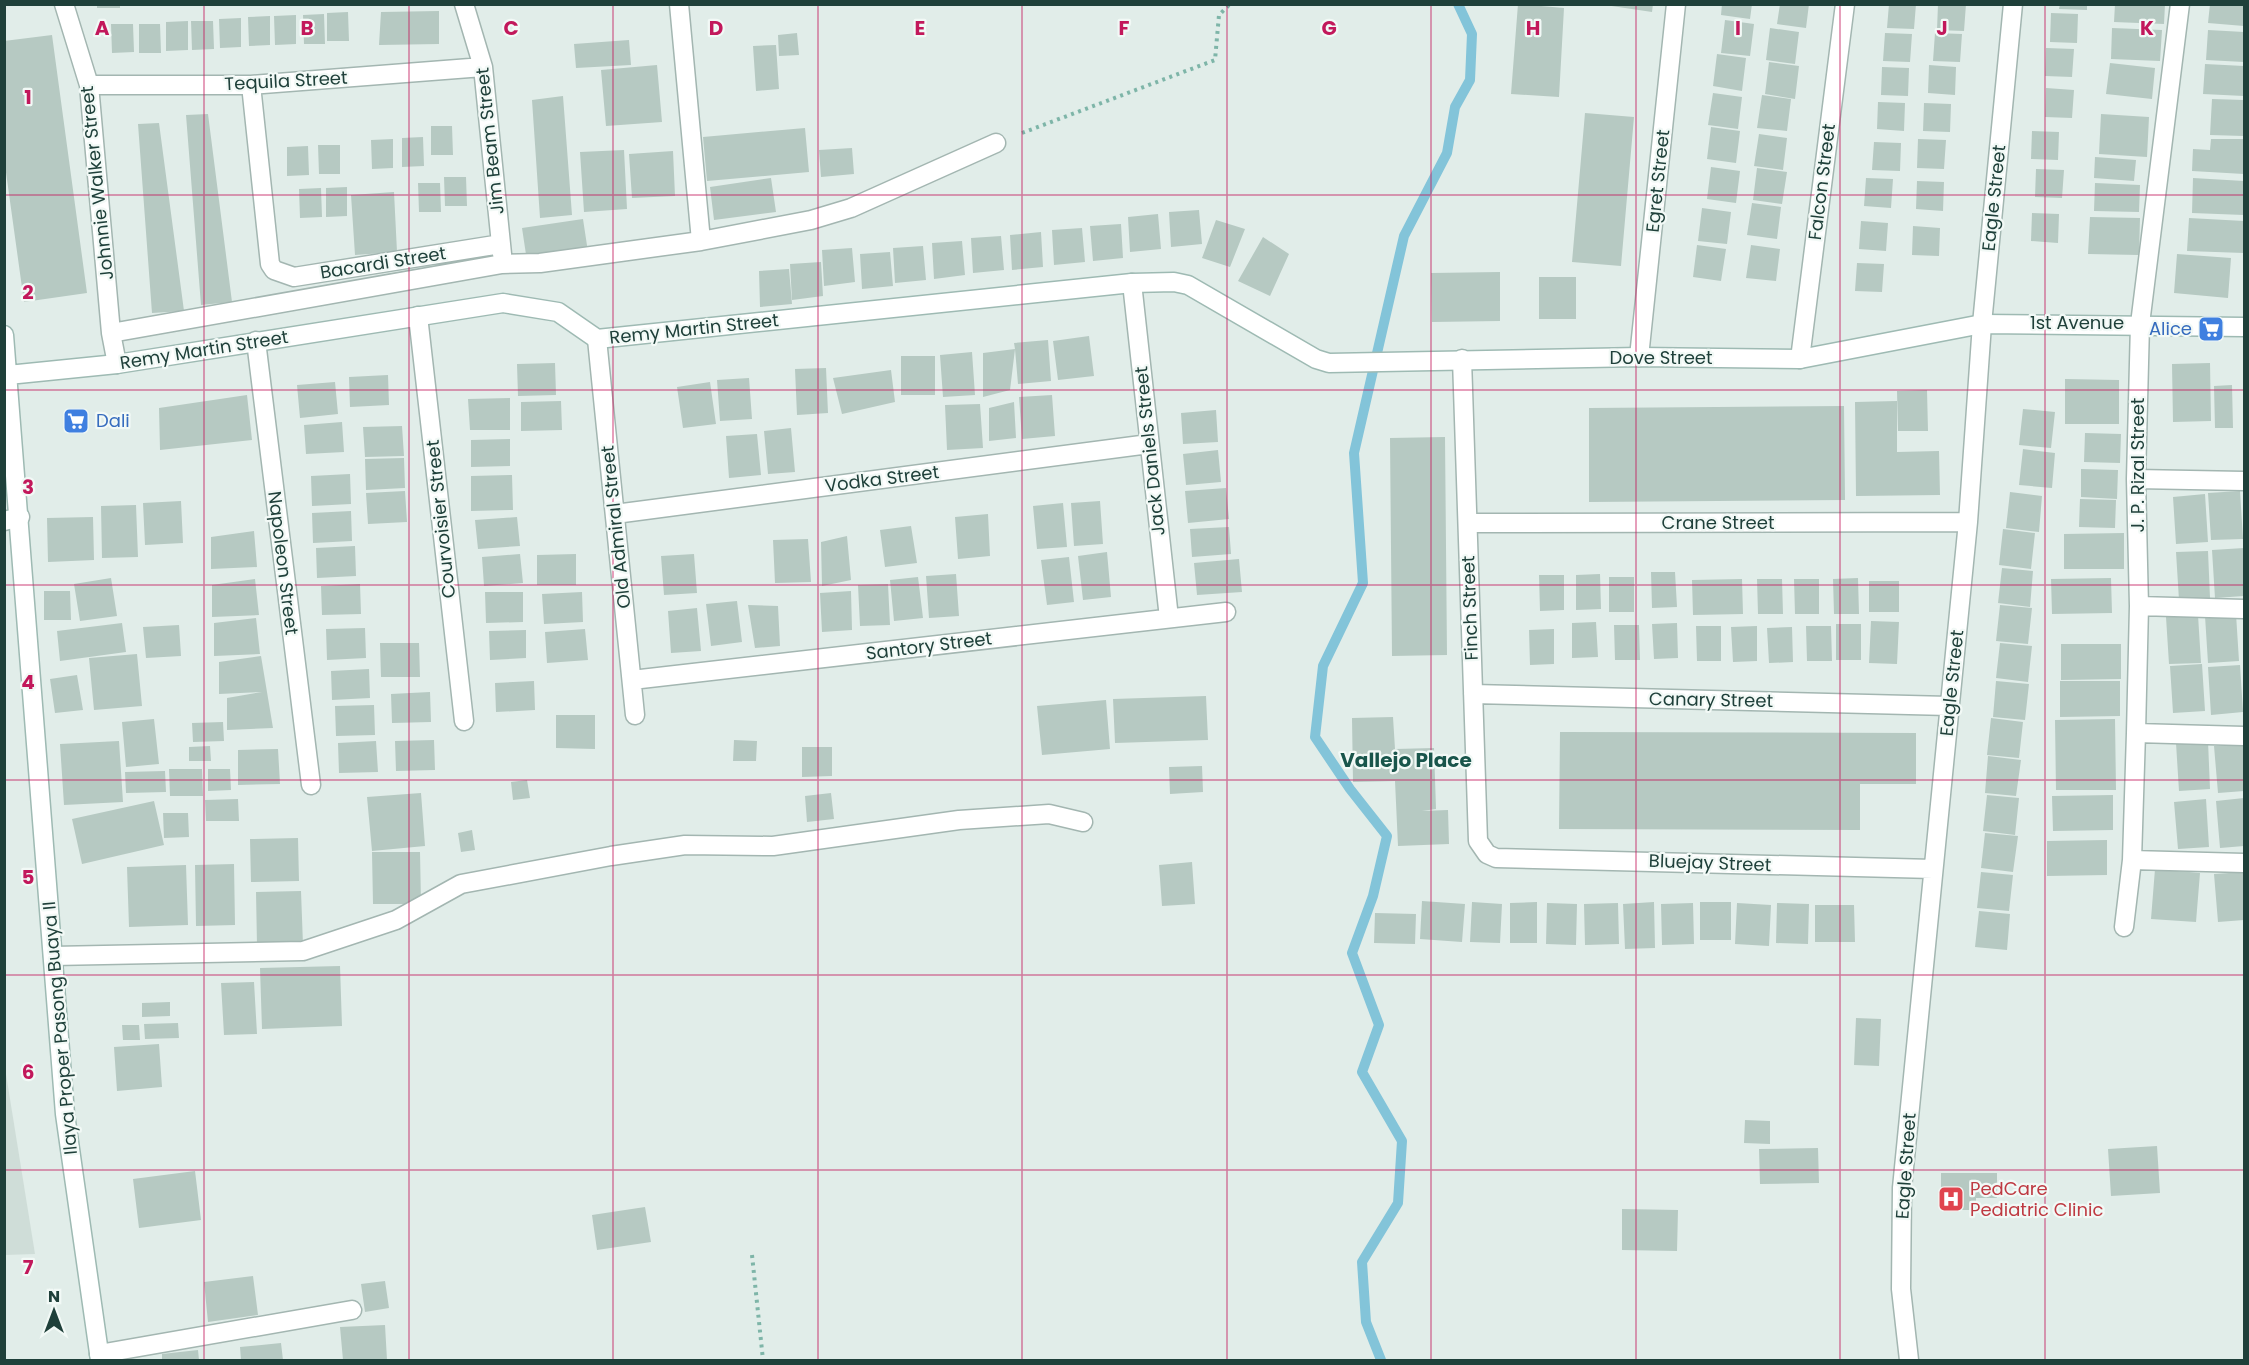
<svg xmlns="http://www.w3.org/2000/svg" width="2249" height="1365" viewBox="0 0 2249 1365" font-family="Poppins,sans-serif">
  <rect width="100%" height="100%" fill="#e1ede9"/>
  <path fill="#cfddd8" d="M5 1068 35 1254 5 1255Z"/>
  <g fill="none" stroke-linecap="round" stroke-linejoin="round">
    <path stroke="#83c4d9" stroke-width="10" d="M1381 1360 1366 1322 1362 1262 1398 1203 1402 1141 1362 1072 1379 1025 1352 953 1373 896 1387 836 1350 789 1315 737 1323 666 1363 583 1354 453 1404 236 1447 153 1455 107 1470 80 1472 34 1458 4"/>
  </g>
  <path fill="#b6c9c2" d="M97 4H120V8H97Z
    M1518 4 1564 8 1559 97 1511 94Z
    M1598 4H1653L1652 12Z
    M1722 4H1752L1750 19 1721 15Z
    M1780 4H1809L1806 28 1777 24Z
    M1889 4H1916L1914 29 1887 28Z
    M1938 4H1966L1964 31 1937 30Z
    M2060 4H2087V10L2059 9Z
    M2115 4H2165L2164 24 2114 22Z
    M2210 4H2244V26L2208 23Z
    M439 11V44L379 45 381 12Z
    M348 12 349 41H327V13Z
    M2051 13 2078 14 2077 43 2050 42Z
    M324 14 325 44H304L303 15Z
    M296 15V44L275 45 274 16Z
    M270 16V45L249 46 248 17Z
    M241 18V47L220 48 219 19Z
    M1725 20 1754 24 1750 56 1721 53Z
    M188 21V50L166 51V22Z
    M191 21H213L214 49 192 50Z
    M111 24H133L134 52 112 53Z
    M139 24H160L161 53H139Z
    M1770 28 1799 32 1795 64 1766 60Z
    M2112 28 2162 30 2160 61 2111 59Z
    M2208 30 2244 32V62L2206 60Z
    M797 33 799 55 779 56 778 35Z
    M1885 33 1912 34 1910 62 1883 61Z
    M1935 33 1962 34 1960 62 1933 61Z
    M52 35 87 293 24 302 4 158V41Z
    M629 40 631 65 576 68 574 44Z
    M776 45 779 89 756 91 753 46Z
    M2046 48 2074 49 2072 77 2045 76Z
    M1717 54 1746 58 1742 91 1713 86Z
    M1769 62 1799 66 1795 99 1765 94Z
    M2110 63 2155 68 2152 99 2106 94Z
    M2205 64 2244 66V96L2203 94Z
    M657 65 662 122 606 126 601 70Z
    M1929 65 1956 67 1955 95 1928 93Z
    M1882 67 1909 68 1908 96 1881 95Z
    M2046 88 2074 90 2072 118 2045 117Z
    M1713 93 1742 97 1738 129 1708 125Z
    M1762 95 1791 99 1787 131 1757 128Z
    M563 96 572 215 540 218 532 100Z
    M2212 99 2244 100V136L2210 135Z
    M1878 102 1905 103 1904 131 1877 129Z
    M1924 103 1951 104 1950 132 1923 131Z
    M1585 113 1634 117 1621 266 1572 262Z
    M208 114 232 302 201 305 186 115Z
    M2101 114 2149 117 2147 157 2099 154Z
    M159 123 184 311 152 313 138 124Z
    M431 126H452L453 155H431Z
    M1711 127 1740 131 1736 163 1707 159Z
    M805 128 809 172 707 181 703 137Z
    M2032 131 2059 132 2058 160 2031 159Z
    M1759 134 1787 138 1783 170 1754 166Z
    M423 137 424 166 402 167V138Z
    M393 139V168L372 169 371 140Z
    M1918 139 1946 140 1944 169 1917 168Z
    M2211 139H2244V174L2192 171 2193 149 2210 150Z
    M1874 142 1901 143 1900 171 1872 170Z
    M318 145H340V174H319Z
    M308 146 309 175 287 176V147Z
    M852 148 854 174 821 177 819 150Z
    M624 150 627 209 584 212 580 152Z
    M673 151 675 196 632 198 629 154Z
    M2095 157 2136 160 2134 181 2094 178Z
    M1711 167 1740 171 1736 203 1707 199Z
    M1757 168 1787 172 1782 204 1753 200Z
    M2036 169 2064 170 2062 198 2035 197Z
    M444 177H466L467 206H445Z
    M771 178 776 212 714 220 710 187Z
    M1866 178 1893 179 1891 208 1864 206Z
    M2193 178 2244 181V215L2192 213Z
    M1917 181 1944 182 1943 211 1916 209Z
    M418 183H440L441 212H419Z
    M2095 183 2140 185 2139 212 2094 211Z
    M347 187V216L326 217V188Z
    M321 188 322 217 300 218 299 189Z
    M394 192 397 252 355 255 351 195Z
    M1752 203 1781 207 1777 239 1747 235Z
    M1702 208 1731 212 1727 244 1698 241Z
    M1199 210 1202 244 1171 247 1169 212Z
    M2032 213 2059 214 2058 243 2031 241Z
    M1158 214 1161 249 1130 252 1128 217Z
    M2090 217 2140 218 2139 255 2088 254Z
    M2189 218 2244 221V253L2187 251Z
    M583 219 588 252 527 261 522 228Z
    M1216 220 1245 229 1230 267 1202 258Z
    M1861 221 1888 223 1886 251 1859 249Z
    M1121 224 1123 258 1093 261 1090 226Z
    M1913 226 1940 228 1939 256 1912 255Z
    M1082 228 1085 262 1054 265 1052 230Z
    M1041 232 1043 267 1012 270 1010 235Z
    M1001 236 1004 270 973 273 971 238Z
    M1263 237 1289 254 1270 296 1238 281Z
    M962 241 965 275 934 279 932 243Z
    M1697 245 1726 249 1721 281 1693 277Z
    M1751 245 1780 249 1776 281 1746 278Z
    M923 246 926 280 895 283 893 248Z
    M852 248 855 282 824 286 822 250Z
    M890 252 893 286 862 289 860 254Z
    M2177 254 2231 258 2228 298 2174 293Z
    M821 262 823 296 792 300 790 264Z
    M1857 263 1884 264 1882 292 1855 291Z
    M789 269 792 304 760 307 759 271Z
    M1500 272V321L1432 322 1431 273Z
    M1539 277H1576V319H1539Z
    M1089 336 1094 376 1058 380 1053 341Z
    M1048 340 1051 381 1018 384 1015 349 1010 390 983 397V353L1015 349 1014 343Z
    M972 352 975 395 943 397 940 355Z
    M901 356H935V395H901Z
    M555 363 556 395 518 396 517 364Z
    M2210 363 2211 421 2173 422 2172 364Z
    M826 368 828 413 797 415 795 369Z
    M891 370 895 402 842 414 833 378Z
    M388 375 389 405 350 407 349 377Z
    M749 378 752 419 720 421 717 380Z
    M2065 379 2119 380V424H2065Z
    M335 382 338 414 300 418 297 385Z
    M710 382 716 424 683 428 677 387Z
    M2232 385 2233 428H2215L2214 386Z
    M1927 390 1928 431H1898L1897 391Z
    M247 395 252 440 160 450 159 408Z
    M1052 395 1055 436 1022 439 1019 397Z
    M510 398V430H470L468 399Z
    M561 401 562 430 521 431V402Z
    M1897 401V452L1939 451 1940 495 1856 496 1855 402Z
    M1014 402 1016 438 989 441V408Z
    M980 404 983 448 947 450 945 405Z
    M1844 406 1845 500 1589 502V408Z
    M2023 409 2055 412 2051 448 2019 445Z
    M1216 410 1218 442 1183 444 1181 413Z
    M342 422 344 452 306 454 304 425Z
    M402 426 404 456 365 457 363 427Z
    M791 428 795 472 768 474 764 431Z
    M2085 433 2121 434 2120 463 2084 462Z
    M757 434 761 475 729 478 726 436Z
    M1445 437 1447 655 1392 656 1390 438Z
    M510 439V466L471 467V440Z
    M2023 449 2055 453 2052 488 2019 485Z
    M1218 450 1221 482 1186 485 1183 454Z
    M404 458 405 488 366 490 365 459Z
    M2081 469 2118 470 2117 499 2081 497Z
    M350 474 351 504 312 506 311 476Z
    M512 475 513 510 471 511V476Z
    M1226 488 1229 519 1188 523 1185 491Z
    M405 491 407 522 368 524 366 493Z
    M2240 491 2243 539 2211 540 2208 493Z
    M2010 492 2042 496 2039 532 2006 528Z
    M2205 494 2208 542 2176 544 2173 497Z
    M2080 499 2116 500 2115 528 2079 527Z
    M181 501 183 543 145 545 143 503Z
    M1100 501 1103 544 1074 546 1071 503Z
    M1063 503 1067 547 1037 549 1033 506Z
    M136 505 138 557 102 558 101 506Z
    M351 511 352 541 313 543 312 513Z
    M988 514 990 556 958 559 955 517Z
    M93 517 94 560 48 562 47 518Z
    M517 517 520 546 478 549 475 520Z
    M911 526 917 563 885 567 880 530Z
    M1229 527 1231 554 1192 557 1190 529Z
    M2003 529 2035 533 2031 569 1999 565Z
    M254 531 257 567 211 569V537Z
    M2124 533V569H2064V534Z
    M847 536 851 580 822 586 821 542Z
    M808 539 811 582 775 583 773 540Z
    M355 546 356 576 317 578 316 548Z
    M2244 548V596L2215 598 2212 550Z
    M2208 551 2210 598 2179 600 2176 552Z
    M1107 552 1111 597 1083 600 1078 556Z
    M520 554 523 583 484 586 482 557Z
    M576 554V585H537V555Z
    M694 554 697 593 664 595 661 556Z
    M1069 557 1074 602 1047 605 1041 560Z
    M1239 559 1242 592 1197 595 1194 563Z
    M2002 568 2033 571 2030 607 1998 603Z
    M1651 572H1675L1677 607 1652 608Z
    M956 574 959 616 929 618 926 576Z
    M1600 574 1601 609 1576 610V575Z
    M1539 575H1564V610L1540 611Z
    M918 577 923 618 894 621 890 580Z
    M1609 577H1634V612H1609Z
    M111 578 117 616 80 621 74 584Z
    M1858 578 1859 614H1834L1833 579Z
    M2111 578 2112 613 2052 614 2051 579Z
    M255 579 259 615 212 617V585Z
    M1742 579 1743 614 1693 615 1692 580Z
    M1757 579H1782L1783 614H1758Z
    M1794 579H1819V614H1795Z
    M1869 581H1899V612H1869Z
    M360 584 361 614 322 615 321 586Z
    M888 584 890 625 860 626 858 585Z
    M44 591H70L71 620H44Z
    M851 591 852 630 822 632 820 593Z
    M485 592H523V622L486 623Z
    M582 592 583 622 544 624 542 594Z
    M737 601 742 642 711 646 706 604Z
    M748 605 778 606 780 646 755 648Z
    M2000 605 2032 608 2028 644 1996 641Z
    M697 608 701 651 671 653 668 611Z
    M2236 614 2239 661 2208 663 2205 616Z
    M2198 615 2201 663 2169 664 2166 617Z
    M256 618 260 654 214 656V623Z
    M1871 621 1899 622 1897 664 1869 663Z
    M1596 622 1598 657 1572 658V623Z
    M122 623 126 652 60 661 57 631Z
    M1677 623 1678 658 1654 659 1652 624Z
    M1836 624H1861V660H1836Z
    M179 625 181 656 146 658 143 627Z
    M1614 625H1639L1640 660H1615Z
    M1696 626H1721V661H1697Z
    M1757 626V661L1733 662 1731 627Z
    M1806 626H1831L1832 661H1807Z
    M1792 627 1793 662 1769 663 1767 628Z
    M365 628 366 658 327 660 326 629Z
    M585 629 588 660 547 663 545 632Z
    M1554 629V664L1530 665 1529 630Z
    M526 630V658L490 660 489 631Z
    M380 643H419L420 677H381Z
    M2000 643 2032 646 2028 682 1996 678Z
    M2061 644H2121V679L2061 680Z
    M137 654 142 706 94 710 89 658Z
    M261 656 273 728 227 730V698L262 692 219 694V662Z
    M2202 664 2205 711 2173 713 2170 666Z
    M2240 665 2243 712 2211 715 2208 667Z
    M369 669 370 698 332 700 331 671Z
    M77 675 83 710 55 713 50 679Z
    M534 681 535 710 496 712 495 683Z
    M1996 681 2029 684 2025 720 1993 717Z
    M2060 681H2120V716L2060 717Z
    M430 692 431 722 392 723 391 694Z
    M1206 696 1208 740 1115 743 1113 699Z
    M1106 700 1110 749 1042 755 1037 706Z
    M374 705 375 735 336 736 335 706Z
    M556 715H595V749L556 748Z
    M1393 717 1395 749 1434 748 1436 809 1422 811 1448 810 1449 844 1398 846 1395 781 1353 782 1352 718Z
    M1991 718 2023 722 2019 758 1987 755Z
    M154 719 159 764 126 767 122 722Z
    M2115 719 2116 790H2056L2055 720Z
    M223 722 224 741 193 742 192 723Z
    M1560 732 1916 733V784H1860V830L1559 829Z
    M434 740 435 770 396 771 395 741Z
    M734 740 757 741 756 761H733Z
    M119 741 123 802 64 805 60 744Z
    M376 741 378 772 339 773 338 743Z
    M2208 741 2210 789 2179 791 2176 743Z
    M2244 744V791L2218 793 2214 746Z
    M210 746 211 761H189V747Z
    M802 747H832V776L802 777Z
    M278 749 280 784 238 785V750Z
    M1988 756 2021 760 2016 796 1985 793Z
    M1202 766 1203 792 1170 794 1169 767Z
    M169 769H202L203 796H170Z
    M208 769H230L231 790 208 791Z
    M165 771 166 792 126 793 125 772Z
    M527 780 530 798 513 800 511 782Z
    M421 793 425 846 372 851 367 797Z
    M831 793 834 819 807 822 805 796Z
    M1987 795 2019 798 2015 835 1983 831Z
    M2113 795V830L2053 831 2052 796Z
    M2244 798V846L2220 848 2216 801Z
    M238 799 239 821H206L205 800Z
    M2206 799 2209 847 2178 849 2174 802Z
    M154 801 164 845 82 864 72 819Z
    M163 813H188L189 837 164 838Z
    M472 830 475 850 461 852 458 833Z
    M1985 833 2018 836 2013 872 1981 868Z
    M298 838 299 881 251 882 250 839Z
    M2107 840V875L2047 876V841Z
    M372 852H420L421 904H373Z
    M1192 862 1195 904 1162 906 1159 865Z
    M234 864 235 925 196 926 195 865Z
    M186 865 188 925 129 927 127 867Z
    M2155 869 2200 873 2196 922 2151 919Z
    M1981 872 2013 875 2009 911 1977 908Z
    M2244 872V920L2218 922 2214 874Z
    M301 891 303 945 257 946 256 892Z
    M1422 901 1465 904 1462 942 1420 939Z
    M1472 902 1502 904 1500 943 1470 942Z
    M1537 902V943H1510V903Z
    M1654 902 1655 948 1625 949 1623 904Z
    M1700 902H1731V940H1700Z
    M1547 903 1577 904 1576 945 1546 944Z
    M1618 903 1619 944 1585 945 1584 904Z
    M1693 903 1694 944 1662 945 1661 904Z
    M1737 903 1771 905 1769 946 1735 944Z
    M1777 903 1809 904 1808 944 1776 943Z
    M1815 905H1854L1855 942H1815Z
    M1979 911 2010 914 2007 950 1975 947Z
    M1375 913 1416 914 1415 944 1374 943Z
    M340 966 342 1026 262 1029 260 968Z
    M254 982 257 1034 224 1035 221 983Z
    M170 1002V1016L142 1017V1003Z
    M1856 1018 1881 1019 1879 1066 1854 1065Z
    M178 1023 179 1038 145 1039 144 1024Z
    M122 1025H139L140 1040H123Z
    M159 1044 162 1087 117 1091 114 1047Z
    M1745 1120 1770 1121V1144L1744 1143Z
    M2157 1146 2160 1193 2111 1196 2108 1149Z
    M1818 1148 1819 1183 1760 1184 1759 1149Z
    M195 1171 201 1220 139 1228 133 1179Z
    M1941 1173H1997V1198H1976V1210H1941Z
    M645 1207 651 1242 597 1250 592 1215Z
    M1622 1209 1678 1210 1677 1251 1622 1250Z
    M253 1276 258 1315 208 1322 204 1282Z
    M385 1281 389 1308 365 1312 361 1284Z
    M385 1325 387 1360H343L340 1327Z
    M281 1343 283 1360H241L240 1347Z
    M198 1350 199 1360H162V1354Z"/>
  <g fill="none" stroke-linecap="round" stroke-linejoin="round">
    <g stroke="#a3b6b1" stroke-width="21">
      <path id="lane" d="M99 1354 352 1310"/>
    </g>
    <g stroke="#a3b6b1" stroke-width="21">
      <path id="street" d="M64 4 89 85 111 333 117 364
        M464 4 483 67 502 254
        M679 4 701 241
        M89 85H251L483 67
        M251 85 270 264 274 270 294 277 501 244
        M1132 283 1169 618
        M418 316 464 721
        M111 333 502 264 540 263 701 241 811 220 851 208 996 143
        M597 339 635 715
        M256 341 311 785
        M1639 357 1676 4
        M1462 359 1478 841 1487 854 1496 858 1933 869
        M1800 359 1845 4
        M2136 479 2244 481
        M615 514 1149 444
        M4 521 20 517
        M1468 523 1968 522
        M2139 606 2244 609
        M632 680 1226 612
        M1473 694 1949 706
        M2136 733 2244 736
        M2132 860 2244 863
        M2124 927 2132 860 2136 733 2139 606 2136 479 2140 324 2180 4
        M53 956 303 951 396 920 461 884 611 856 685 845 773 846 959 820 1049 814 1083 822
        M1909 1360 1901 1289 1902 1188 1968 522 1982 324 2013 4"/>
    </g>
    <g stroke="#9ebab3" stroke-width="21">
      <path id="secondary" d="M4 335 65 1114 100 1360
        M8 375 117 364 503 303 558 312 597 339 1132 283 1174 282 1188 285 1316 359 1329 363 1639 357 1800 359 1982 324 2244 327"/>
    </g>
    <path stroke="#7eb5a8" stroke-width="4" stroke-dasharray="3 4.5" stroke-linecap="butt" d="M1022 133 1215 60 1219 15 1230 4
      M752 1255 763 1360"/>
    <use href="#lane" stroke="#fff" stroke-width="18"/>
    <use href="#street" stroke="#fff" stroke-width="18"/>
    <use href="#secondary" stroke="#fff" stroke-width="18"/>
  </g>
  <path fill="none" stroke="#c2185b" stroke-width="1.5" stroke-opacity="0.55" d="M204 4V1360M409 4V1360M613 4V1360M818 4V1360M1022 4V1360M1227 4V1360M1431 4V1360M1636 4V1360M1840 4V1360M2045 4V1360M4 195H2244M4 390H2244M4 585H2244M4 780H2244M4 975H2244M4 1170H2244"/>
  <defs>
    <g id="supermarket-square" transform="scale(1.35)"><rect x="-9" y="-9" width="18" height="18" rx="4" fill="#3f7fe0" stroke="#f2f9f6"/><path d="M-6-5.5h2.5l.6 2H6L4.5 2H-2.5L-4.4-4H-6ZM-1.5 3.2a1.3 1.3 0 1 0 .1 0ZM3 3.2a1.3 1.3 0 1 0 .1 0Z" fill="#fff"/></g>
    <g id="hospital-square" transform="scale(1.35)"><rect x="-9" y="-9" width="18" height="18" rx="4" fill="#e0444e" stroke="#f2f9f6"/><path d="M-5-5h3v3.5h4V-5h3V5h-3V1.5h-4V5h-3Z" fill="#fff"/></g>
  </defs>
  <g fill-rule="evenodd">
    <use href="#supermarket-square" x="2211" y="329"/>
    <use href="#supermarket-square" x="76" y="421"/>
    <use href="#hospital-square" x="1951" y="1199"/>
  </g>
  <g text-anchor="middle" stroke-width="4.5" stroke-linejoin="round" paint-order="stroke">
    <g font-size="18" fill="#1f403a" stroke="#f2f9f6">
      <text transform="translate(286 81) rotate(-3)" y="6">Tequila Street</text>
      <text transform="translate(490 141) rotate(-96)" y="6">Jim Beam Street</text>
      <text transform="translate(1658 181) rotate(-84)" y="6">Egret Street</text>
      <text transform="translate(1822 182) rotate(-83)" y="6">Falcon Street</text>
      <text transform="translate(97 183) rotate(-96)" y="6">Johnnie Walker Street</text>
      <text transform="translate(1994 198) rotate(-84)" y="6">Eagle Street</text>
      <text transform="translate(383 263) rotate(-9)" y="6">Bacardi Street</text>
      <text x="2077" y="329">1st Avenue</text>
      <text transform="translate(694 329) rotate(-6)" y="6">Remy Martin Street</text>
      <text transform="translate(204 350) rotate(-9)" y="6">Remy Martin Street</text>
      <text x="1661" y="364">Dove Street</text>
      <text transform="translate(1150 451) rotate(-96)" y="6">Jack Daniels Street</text>
      <text transform="translate(2138 465) rotate(-90)" y="6">J. P. Rizal Street</text>
      <text transform="translate(882 479) rotate(-7)" y="6">Vodka Street</text>
      <text transform="translate(441 519) rotate(-96)" y="6">Courvoisier Street</text>
      <text x="1718" y="529">Crane Street</text>
      <text transform="translate(616 527) rotate(-96)" y="6">Old Admiral Street</text>
      <text transform="translate(283 563) rotate(83)" y="6">Napoleon Street</text>
      <text transform="translate(1470 608) rotate(-92)" y="6">Finch Street</text>
      <text transform="translate(929 646) rotate(-7)" y="6">Santory Street</text>
      <text transform="translate(1952 683) rotate(-84)" y="6">Eagle Street</text>
      <text transform="translate(1711 700) rotate(1)" y="6">Canary Street</text>
      <text transform="translate(1710 863) rotate(2)" y="6">Bluejay Street</text>
      <text transform="translate(60 1028) rotate(-95)" y="6">Ilaya Proper Pasong Buaya II</text>
      <text transform="translate(1906 1166) rotate(-86)" y="6">Eagle Street</text>
    </g>
    <g font-size="18" fill="#366cbe" stroke="#f2f9f6" text-anchor="end">
      <text x="2192" y="335">Alice</text>
      <text x="96" y="427" text-anchor="start">Dali</text>
    </g>
    <g font-size="18" fill="#be3a42" stroke="#f2f9f6" text-anchor="start">
      <text x="1970" y="1195">PedCare<tspan x="1970" dy="21">Pediatric Clinic</tspan></text>
    </g>
    <g font-size="20" font-weight="bold" fill="#19554b" stroke="#f2f9f6">
      <text x="1406" y="767">Vallejo Place</text>
    </g>
  </g>
  <g font-size="20" text-anchor="middle" font-weight="bold" fill="#c2185b" stroke="#f2f9f6" stroke-width="4.5" stroke-linejoin="round" paint-order="stroke">
    <text x="102" y="35">A</text>
    <text x="307" y="35">B</text>
    <text x="511" y="35">C</text>
    <text x="716" y="35">D</text>
    <text x="920" y="35">E</text>
    <text x="1124" y="35">F</text>
    <text x="1329" y="35">G</text>
    <text x="1533" y="35">H</text>
    <text x="1738" y="35">I</text>
    <text x="1942" y="35">J</text>
    <text x="2147" y="35">K</text>
    <text x="28" y="104">1</text>
    <text x="28" y="299">2</text>
    <text x="28" y="494">3</text>
    <text x="28" y="689">4</text>
    <text x="28" y="884">5</text>
    <text x="28" y="1079">6</text>
    <text x="28" y="1274">7</text>
  </g>
  <rect width="2249" height="1365" fill="none" stroke="#1f403a" stroke-width="12"/>
  <g transform="translate(54 1311)" stroke="#f2f9f6" stroke-width="4.5" paint-order="stroke">
  <path d="M0-4.5L10 22L0 15L-10 22Z" fill="#1f403a"/>
  <text y="-9" font-size="16" font-weight="bold" text-anchor="middle" fill="#1f403a">N</text>
  </g>
</svg>
